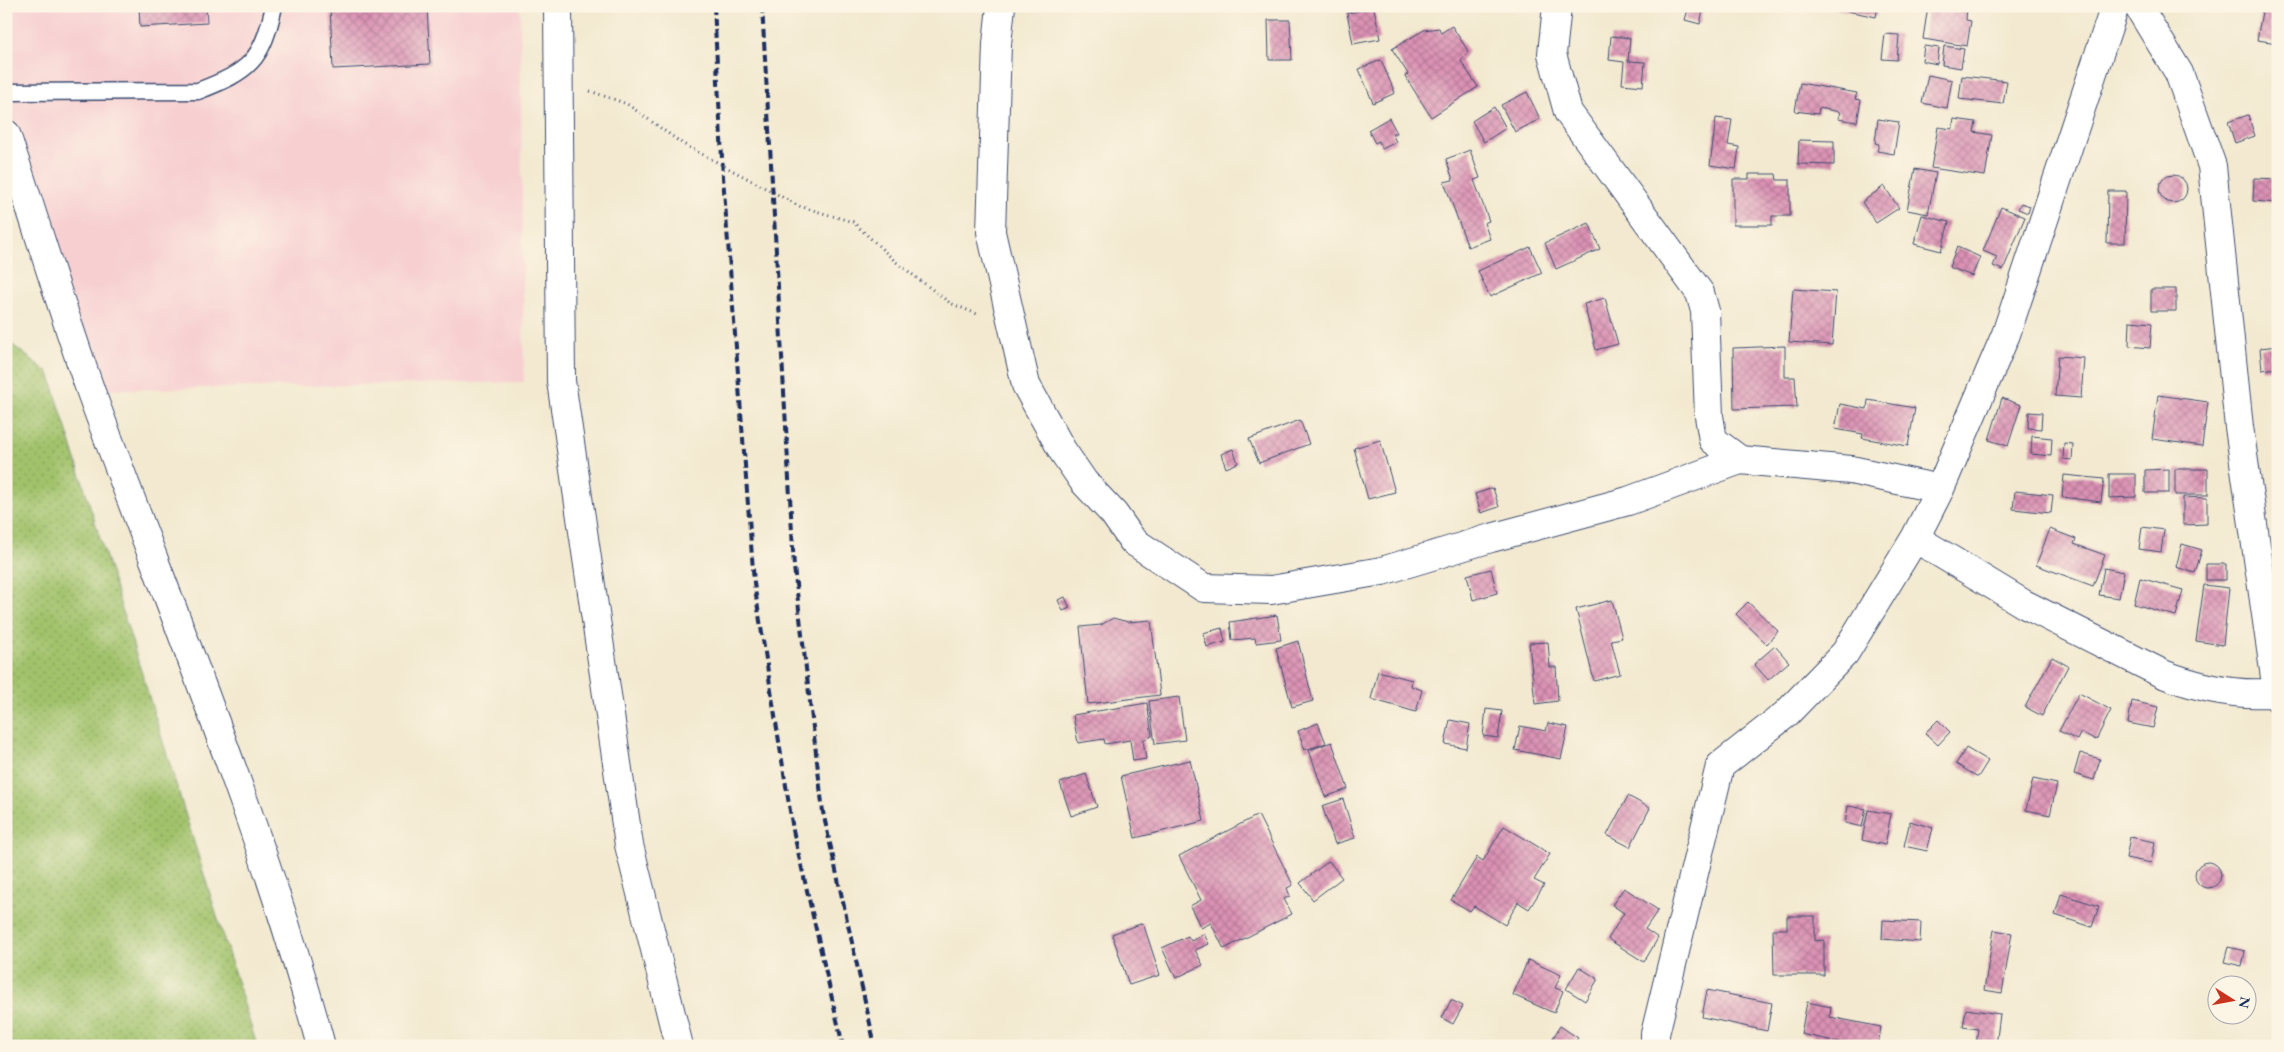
<svg xmlns="http://www.w3.org/2000/svg" width="2284" height="1052" viewBox="0 0 2284 1052" font-family="'EB Garamond',serif">
  <defs>
    <pattern id="grass-dots" width="8" height="8" patternUnits="userSpaceOnUse" patternTransform="scale(1.25)"><rect width="8" height="8" fill="#a1c26b"/><path d="M2 2h.1M6 6h.1" fill="none" stroke="#829e5b" stroke-width="1.8" stroke-linecap="round"/></pattern>
    <pattern id="building-cross-hatch" width="8" height="8" patternUnits="userSpaceOnUse" patternTransform="scale(1.25)"><rect width="8" height="8" fill="#dc92b4"/><path d="M0 0l8 8M0 8l8-8" fill="none" stroke="#b27896"/></pattern>
  </defs>
  <rect width="100%" height="100%" fill="#fcf5e5"/>
  <filter id="ink" filterUnits="userSpaceOnUse"><feTurbulence type="fractalNoise" baseFrequency=".02" numOctaves="2"/><feDisplacementMap in="SourceGraphic" scale="10" xChannelSelector="R" yChannelSelector="G"/><feConvolveMatrix kernelMatrix="1 2 1 2 8 2 1 2 1" color-interpolation-filters="sRGB"/></filter>
  <filter id="wash" filterUnits="userSpaceOnUse"><feTurbulence type="fractalNoise" baseFrequency=".0096" numOctaves="4" result="noise"/><feDisplacementMap in="SourceGraphic" scale="20" xChannelSelector="R" yChannelSelector="G"/><feGaussianBlur stdDeviation="1.12" result="paint"/><feColorMatrix in="noise" values="0 0 0 0 0 0 0 0 0 0 0 0 0 0 0 0 0 1.4 0 .05"/><feComposite in="paint" operator="in"/></filter>
  <g filter="url(#wash)">
    <rect width="100%" height="100%" fill="#f3e9d0"/>
    <path fill="#f7cfd1" d="M6 6H520L524 382 91 390 6 147Z"/>
    <path fill="url(#grass-dots)" stroke="#5e7864" d="M6 340 49 373 257 1046H6Z"/>
    <g id="blocks">
      <path fill="url(#building-cross-hatch)" d="M139 6H206L207 23 140 27Z
        M330 6H427L430 64 333 69Z
        M1689 6H1709L1708 10H1703L1700 24 1685 20Z
        M1825 6H1878L1876 17Z
        M1928 6H1967L1966 20 1971 21 1967 46 1923 39Z
        M2263 6 2278 9V43L2257 40Z
        M1374 8 1380 39 1353 44 1347 13Z
        M1268 20H1290L1292 60H1269Z
        M1452 26 1468 51 1461 61 1478 87 1431 117 1405 76 1408 74 1392 49 1424 30 1439 28 1441 33Z
        M1885 34 1899 35 1897 60 1882 59Z
        M1611 36 1630 38 1628 61 1645 62 1643 86 1622 84 1624 62 1609 60Z
        M1924 46 1939 48 1937 64 1922 61Z
        M1944 46 1964 49 1961 68 1942 65Z
        M1381 60 1395 93 1373 103 1359 69Z
        M1928 75 1952 80 1947 108 1922 103Z
        M1962 76 2007 81 2003 104 1959 99Z
        M1800 83 1857 93 1855 99 1861 100 1857 122 1838 119 1840 112 1819 108 1818 114 1795 111Z
        M1527 92 1540 119 1515 132 1501 105Z
        M1494 107 1506 128 1484 142 1472 121Z
        M2248 115 2255 136 2235 143 2228 122Z
        M1389 118 1397 133H1392L1396 142 1382 149 1379 141 1375 143 1368 130Z
        M1716 118 1732 120 1728 145 1739 147 1736 169 1710 165Z
        M1878 119 1899 122 1894 154 1877 151 1879 144 1875 143Z
        M1954 119 1976 122 1974 132 1992 135 1985 176 1931 168 1938 127 1952 129Z
        M1799 140 1834 141V165L1798 164Z
        M1470 150 1480 178 1474 180 1489 221 1484 223 1490 239 1468 247 1444 182 1453 180 1446 159Z
        M1915 169 1936 173 1928 214 1907 210Z
        M1749 174H1776L1777 180H1790V216H1772V225H1733V179H1749Z
        M2159 189a14 14 0 1 1 28 0a14 14 0 1 1-28 0Z
        M2254 178 2278 179V203L2253 201Z
        M1884 186 1899 208 1876 223 1862 202Z
        M2108 191H2126L2125 243H2107Z
        M2021 203 2030 206 2028 213 2018 209Z
        M2001 207 2025 217 2003 270 1993 266 1997 257 1983 251Z
        M1922 215 1949 222 1941 251 1914 244Z
        M1589 223 1600 249 1556 269 1545 243Z
        M1530 247 1542 273 1490 297 1478 271Z
        M1957 247 1980 257 1972 276 1949 267Z
        M1793 289 1836 292 1832 345 1789 342Z
        M2151 289H2176V311H2151Z
        M1605 298 1618 344 1596 350 1584 304Z
        M2130 321 2152 323 2150 348 2129 346Z
        M1785 346V377H1795L1797 407 1734 409 1733 348Z
        M2278 346V368L2262 370 2260 348Z
        M2058 356 2084 358 2081 398 2055 396Z
        M2158 395 2208 402 2202 446 2152 439Z
        M2002 398 2021 405 2008 446 1989 440Z
        M1868 400 1915 408 1908 446 1862 438 1863 434 1835 429 1840 404 1867 409Z
        M2029 412 2042 413 2041 429 2028 428Z
        M1300 420 1309 444 1259 463 1249 439Z
        M2032 436 2052 438 2051 456 2031 454Z
        M1380 440 1395 492 1368 499 1354 448Z
        M2064 443 2073 444 2072 460 2063 459Z
        M1233 449 1238 463 1226 468 1221 454Z
        M2169 469V493H2145V470Z
        M2175 469H2208V495H2175Z
        M2109 474H2136V497L2109 498Z
        M2064 475 2104 479 2101 502 2062 497Z
        M1493 488 1499 507 1481 513 1475 494Z
        M2015 491 2053 495 2051 513 2013 509Z
        M2183 497 2207 498V524L2183 525Z
        M2142 527 2164 530 2161 552 2139 549Z
        M2050 529 2076 539 2074 544 2105 555 2093 586 2036 565Z
        M2182 544 2202 550 2195 573 2176 567Z
        M2206 564H2226V580H2206Z
        M2104 568 2124 572 2119 598 2099 595Z
        M1491 569 1497 593 1473 600 1467 575Z
        M2140 578 2183 590 2176 616 2134 604Z
        M2204 585 2229 588 2223 645 2196 641Z
        M1065 597 1070 608 1063 611 1058 600Z
        M1612 600 1622 638 1611 640 1620 674 1594 681 1576 609Z
        M1748 602 1778 631 1767 644 1736 614Z
        M1277 615 1281 640 1256 643 1255 638 1232 640 1230 622Z
        M1113 618 1128 622 1151 620 1160 695 1088 704 1080 627 1101 625Z
        M1222 628 1225 642 1207 647 1203 633Z
        M1298 641 1313 701 1292 707 1276 648Z
        M1548 642 1550 667H1556L1558 701 1535 704 1529 643Z
        M1775 646 1789 662 1768 680 1754 664Z
        M2052 657 2068 666 2042 716 2025 707Z
        M1378 671 1412 680 1411 686 1422 690 1416 712 1371 699Z
        M2079 693 2111 710 2096 740 2081 732 2077 740 2059 731Z
        M1179 697 1185 740 1155 744 1149 701Z
        M2132 701 2158 707 2153 728 2128 723Z
        M1147 703 1152 736 1143 740 1146 759 1133 761 1130 740 1105 744 1104 739 1078 743 1073 715Z
        M1486 709 1502 711 1498 738 1483 736Z
        M1450 720 1470 724 1466 748 1445 744Z
        M1938 720 1950 732 1938 745 1925 733Z
        M1318 723 1326 743 1305 750 1298 731Z
        M1548 723 1568 727 1561 759 1515 750 1520 726 1546 731Z
        M1332 742 1348 789 1325 797 1309 750Z
        M1966 748 1988 761 1978 777 1956 764Z
        M2080 753 2100 759 2094 780 2074 774Z
        M1190 760 1204 821 1135 838 1121 776Z
        M1086 774 1097 807 1071 816 1060 783Z
        M2033 779 2057 784 2050 815 2026 810Z
        M1628 796 1650 808 1630 847 1607 835Z
        M1343 799 1355 838 1335 844 1322 806Z
        M1848 806 1866 809 1862 827 1845 823Z
        M1868 810 1891 814 1885 845 1862 840Z
        M1258 815 1293 885 1287 888 1290 896 1284 899 1292 914 1224 949 1211 923 1201 928 1190 906 1201 900 1179 856Z
        M1910 821 1933 828 1927 851 1904 846Z
        M1504 826 1550 854 1534 880 1544 885 1529 909 1518 902 1505 925 1474 906 1470 911 1451 900 1477 857 1483 861Z
        M2130 837 2155 842 2151 863 2126 858Z
        M1329 861 1342 878 1313 900 1300 883Z
        M2195 875a13 13 0 1 1 26 0a13 13 0 1 1-26 0Z
        M1624 888 1658 910 1645 929 1658 938 1644 962 1608 939 1624 913 1612 905Z
        M2061 894 2099 906 2092 927 2055 915Z
        M1787 916H1815V941L1824 940V975H1774L1773 929H1787Z
        M1883 920 1921 922 1920 942 1882 939Z
        M1143 923 1160 975 1129 985 1112 934Z
        M1994 930 2012 933 2002 993 1984 990Z
        M1204 934 1209 944 1195 950 1203 965 1176 978 1162 948 1188 936 1191 941Z
        M2228 947 2245 951 2242 966 2224 962Z
        M1528 960 1561 975 1555 988 1563 991 1554 1013 1513 995Z
        M1579 967 1598 979 1585 1001 1566 989Z
        M1707 990 1772 1003 1767 1031 1702 1017Z
        M1451 1000 1463 1006 1453 1024 1442 1018Z
        M1807 1002 1831 1007 1830 1017 1881 1027 1878 1046H1857L1801 1034Z
        M1966 1009 2000 1014 1996 1046H1976L1978 1029 1963 1027Z
        M1560 1026 1578 1038 1572 1046H1554L1550 1043Z"/>
    </g>
  </g>
  <g filter="url(#ink)">
    <use href="#blocks" fill-opacity="0" stroke="#3b4b6f" stroke-width="1"/>
    <g fill="none" stroke-linecap="round" stroke-linejoin="round">
      <g stroke="#3b4b6f" stroke-width="19">
        <path id="service" d="M6 92 198 91C250 71 262 61 274 6"/>
      </g>
      <g stroke="#3b4b6f" stroke-width="30">
        <path id="minor" d="M558 6 561 381 629 845 679 1046
          M1001 6 997 44 991 232 1026 385 1062 450 1084 482 1114 514 1133 541 1204 588 1271 590 1382 571 1491 538 1628 501 1740 460 1851 470 1940 489 2006 334 2115 6
          M1557 6 1552 54 1568 112 1700 293 1705 311 1709 416 1713 440 1740 460
          M2138 6 2179 73 2212 166 2239 427 2278 698
          M6 134C35 220 61 307 91 392 170 609 261 822 321 1046
          M1915 538 2024 604 2163 674C2200 688 2238 697 2277 692
          M1655 1046V1034L1720 766 1786 714 1845 653 1915 538 1940 489"/>
      </g>
      <path stroke="#3b4b6f" stroke-width="3" stroke-dasharray="1 4" stroke-linecap="butt" d="M590 91 627 104 683 144 799 206 853 222 896 262 950 303 977 314"/>
      <use href="#service" stroke="#fff" stroke-width="16"/>
      <use href="#minor" stroke="#fff" stroke-width="28"/>
      <path stroke="#1b2f5e" stroke-width="4" stroke-dasharray="8 4" stroke-linecap="butt" d="M714 6 723 177 754 583 793 830 843 1046
        M762 6 794 567 823 812 875 1046"/>
    </g>
  </g>
  <rect width="2284" height="1052" fill="none" stroke="#fcf5e5" stroke-width="25"/>
  <g transform="translate(2232 1000) rotate(101)"><circle r="24" fill="#fcf5e5" stroke="#a2a6af"/>
  <path d="M0-4L9 19L0 12L-9 19Z" fill="#c8321e"/>
  <text y="-8" font-size="14" font-weight="bold" text-anchor="middle" fill="#1b2f5e">N</text>
  </g>
</svg>
